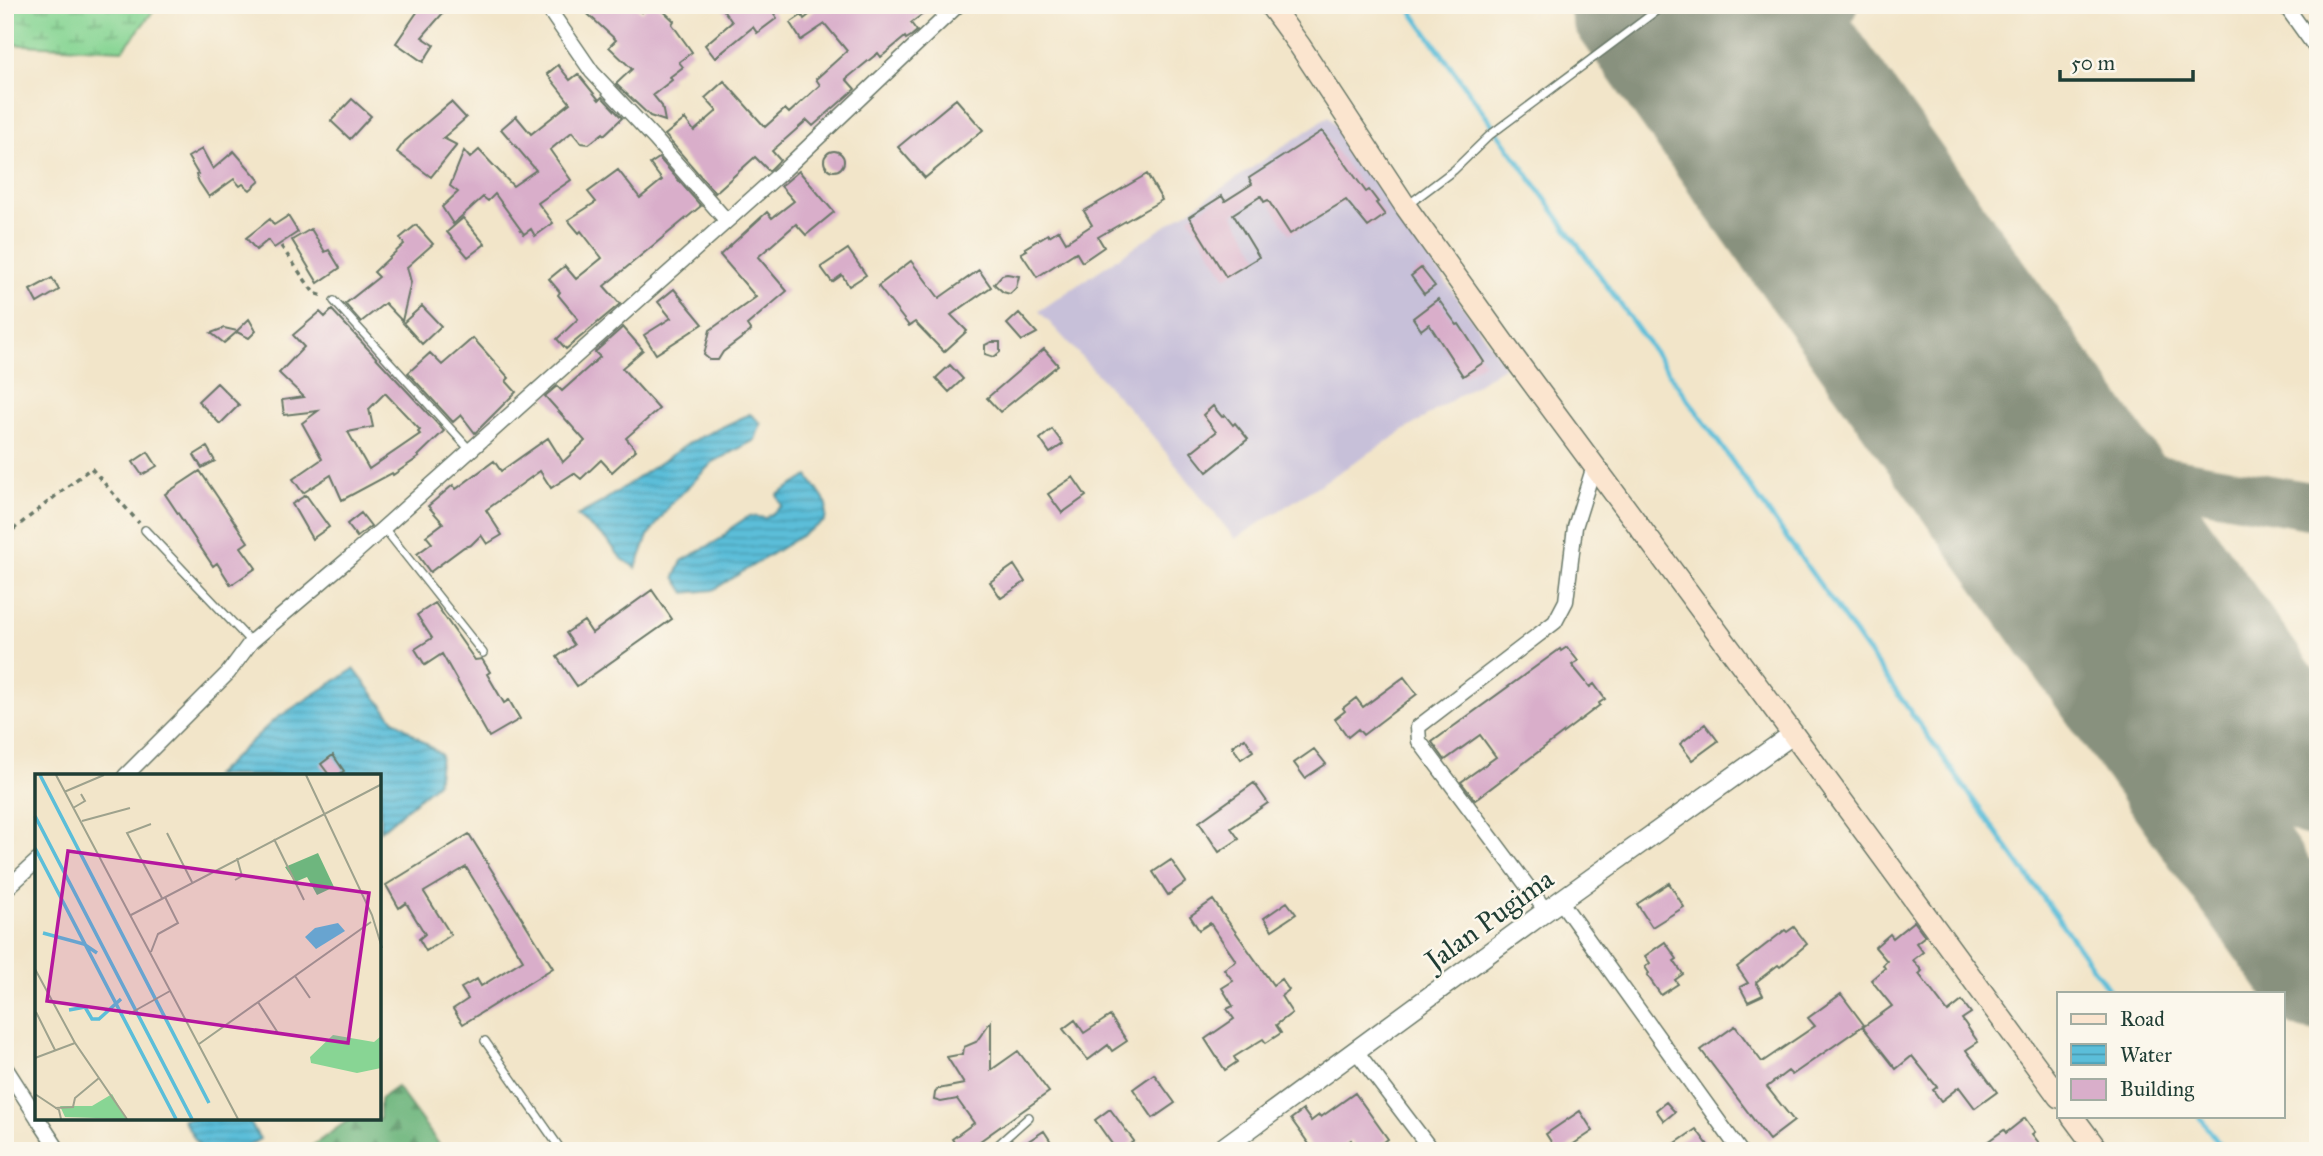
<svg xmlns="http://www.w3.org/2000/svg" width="2323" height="1156" viewBox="0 0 2323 1156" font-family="'IM FELL Great Primer',serif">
  <defs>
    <pattern id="forest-firs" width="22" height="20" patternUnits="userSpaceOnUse" patternTransform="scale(1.75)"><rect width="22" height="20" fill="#6eb67e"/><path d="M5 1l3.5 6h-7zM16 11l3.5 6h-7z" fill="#5a9568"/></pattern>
    <pattern id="wetland-marsh" width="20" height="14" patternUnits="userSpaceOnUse" patternTransform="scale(1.75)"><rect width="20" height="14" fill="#88d594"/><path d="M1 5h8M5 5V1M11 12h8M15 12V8" fill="none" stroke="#6fae7a"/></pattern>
    <pattern id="water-rules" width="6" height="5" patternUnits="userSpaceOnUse" patternTransform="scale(1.75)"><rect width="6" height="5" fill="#5bbed9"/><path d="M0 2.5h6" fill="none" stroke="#4b9cb1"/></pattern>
  </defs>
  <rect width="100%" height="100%" fill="#fbf7ec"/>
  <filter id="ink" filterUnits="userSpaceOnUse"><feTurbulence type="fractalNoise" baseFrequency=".0143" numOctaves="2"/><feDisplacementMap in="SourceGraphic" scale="14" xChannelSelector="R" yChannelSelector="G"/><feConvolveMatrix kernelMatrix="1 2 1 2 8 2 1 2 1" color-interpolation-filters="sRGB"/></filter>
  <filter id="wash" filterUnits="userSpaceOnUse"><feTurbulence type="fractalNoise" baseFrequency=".00686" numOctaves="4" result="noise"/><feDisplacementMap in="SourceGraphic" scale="28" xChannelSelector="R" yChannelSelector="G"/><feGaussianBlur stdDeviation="1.57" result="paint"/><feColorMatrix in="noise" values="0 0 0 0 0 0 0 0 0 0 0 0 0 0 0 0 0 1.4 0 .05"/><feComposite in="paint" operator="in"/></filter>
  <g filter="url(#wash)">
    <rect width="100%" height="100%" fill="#f2e5c9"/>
    <path fill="#c7c0d9" d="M1329 116 1505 366 1235 539 1143 424 1039 311Z"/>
    <path fill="url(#forest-firs)" stroke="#467a59" stroke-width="2" d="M397 1087 444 1151H305L350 1119H380V1099Z"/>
    <path fill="url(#wetland-marsh)" stroke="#548964" stroke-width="2" d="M5 5H158L123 50 5 44Z"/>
    <path fill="url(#water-rules)" stroke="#3d7e86" stroke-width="2" d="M750 414 761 423 755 440 713 462 671 504 648 536 636 568 621 558 608 541 577 516 599 504 692 441Z
      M808 476 827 504 825 521 713 590 685 593 675 577 682 561 722 538 731 528 749 516 766 518 782 506 777 495Z
      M354 669 393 719 441 755 437 783 380 831V776H214L274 720Z
      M183 1119H248L260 1139 239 1151H202Z"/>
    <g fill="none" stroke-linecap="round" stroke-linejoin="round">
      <path stroke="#5bbed9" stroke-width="5" d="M1407 5 2111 993
        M2199 1116 2224 1151"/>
      <path stroke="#88917e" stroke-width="47" d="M1763 92 1834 5
        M1994 416 2055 453 2102 469 2318 507
        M2123 597C2095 527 2122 498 2193 488"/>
      <path stroke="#88917e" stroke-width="119" d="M1629 5 2318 972
        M1768 5 2318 777"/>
    </g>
    <g id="blocks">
      <path fill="#d9aeca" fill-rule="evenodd" d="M422 5H450L422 37 434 45 423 62 396 43Z
        M578 5H634L642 12 648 5H657L674 21 672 24 692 52 679 62 683 67 670 77 672 80 653 95 662 106 665 121 650 116 616 84 632 69 609 47 616 40Z
        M720 5H768L777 18 757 33 753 27 715 58 705 45 732 22Z
        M822 5H935L911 23 917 31 911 36 906 39 905 37 881 57 878 53 846 79 855 89 813 126 807 120 772 151 780 160 769 171 755 157 715 193 665 135 685 119 694 131 717 111 705 98 724 81 765 127 785 109 789 113 820 85 816 79 847 51 825 24 801 40 790 23 802 15 804 19Z
        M558 65 570 80 578 74 599 100 602 97 622 118 604 135 603 133 589 144 581 143 572 132 550 150 571 180 538 203 553 223 535 236 531 229 524 234 495 194 488 201 483 197 453 224 442 207 458 192 450 186 464 151 470 158 479 150 513 186 536 170 501 129 516 116 531 134 570 103 547 74Z
        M352 99 371 116 350 139 331 121Z
        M956 99 983 130 925 178 898 147Z
        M451 102 466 118 443 138 457 145 431 177 397 152 405 141Z
        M1322 131 1366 192 1369 190 1378 202 1376 203 1385 215 1368 227 1346 200 1290 234 1268 200 1264 202 1261 196 1233 214 1259 257 1226 277 1189 217 1222 196 1225 201 1252 184 1249 178Z
        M202 149 213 169 234 151 260 181 250 190 243 184 240 186 234 179 209 197 199 182 196 175 198 174 188 157Z
        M824 161a10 10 0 1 1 20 0a10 10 0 1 1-20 0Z
        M659 158 701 206 604 286 620 304 566 349 557 339 578 319 558 295 560 292 549 279 565 266 576 279 602 258 581 231 579 233 568 220 596 202 588 192 618 170 640 198 662 180 650 164Z
        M799 171 834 212 806 235 796 224 758 257 787 291 747 325 751 331 723 352 718 360H710L704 355 710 330 756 297 720 255 767 212 772 218 794 201 781 186Z
        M1147 174 1162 200 1098 237 1104 247 1082 262 1076 252 1037 277 1021 253 1027 250 1025 248 1048 234 1049 236 1059 230 1066 242 1092 225 1084 211Z
        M288 216 298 232 274 248 268 240 256 250 246 238 270 219 274 225Z
        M463 218 485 244 468 257 447 232Z
        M416 225 433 244 407 267 411 282 402 321 385 303 361 322 345 304 379 277 374 272 404 244 400 238Z
        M311 229 325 252 329 250 340 268 318 283 292 240Z
        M848 249 866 275 849 286 842 275 832 282 821 267Z
        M911 261 939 298 979 270 991 287 951 315 967 331 944 352 915 322 909 326 878 286Z
        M1421 268 1435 286 1424 294 1411 276Z
        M1007 274 1019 276 1016 288 1010 294 1003 292 994 284 1002 275Z
        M52 278 59 290 37 303 30 290Z
        M674 289 703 324 656 354 644 335 671 318 658 302Z
        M1438 299 1457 325 1459 324 1484 362 1463 376 1429 324 1421 330 1413 318Z
        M422 306 441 326 422 344 403 323Z
        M332 310 444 431 418 456 419 457 393 475 392 473 342 500 331 475 303 493 293 479 322 459 302 423 318 411 284 415 282 400 304 397 279 373 304 347 293 335 320 312 325 317ZM385 393 420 430 418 432 420 434 369 469 348 432 373 427 369 409Z
        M1019 313 1037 333 1022 341 1007 324Z
        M249 319 256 331 249 338 237 332 224 343 211 333 224 328 237 331Z
        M623 327 643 350 622 368 659 409 626 438 636 450 612 472 601 460 581 479 574 473 551 488 540 471 486 510 502 535 487 544 481 535 471 545 464 547 430 572 417 554 432 543 426 536 443 523 428 506 453 485 456 489 494 461 501 471 548 438 563 462 585 441 545 396 557 386 562 391 600 357 595 352Z
        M473 338 509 378 506 381 516 392 475 433 461 415 453 422 408 373 430 353 442 365Z
        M991 342H1000V352L994 357 985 354V345Z
        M1044 349 1058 365 1000 412 987 398Z
        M950 365 963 379 949 392 936 378Z
        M217 383 239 405 220 424 198 401Z
        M1213 406 1222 417 1225 415 1233 425 1235 423 1248 439 1207 472 1191 452 1216 432 1203 415Z
        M1052 429 1063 444 1050 453 1040 439Z
        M207 447 215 461 202 468 194 455Z
        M148 452 157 466 142 475 133 462Z
        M200 471 248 542 241 547 256 568 231 585 217 563 213 566 165 494Z
        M1073 477 1086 496 1062 513 1048 494Z
        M306 495 329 527 312 539 292 504Z
        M361 513 371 526 357 537 347 524Z
        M1014 565 1025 582 1001 598 990 582Z
        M652 590 672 619 577 686 557 657 574 645 566 633 584 621 592 633Z
        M435 603 475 660 482 659 490 672 487 674 504 703 509 700 520 719 489 737 442 654 425 665 415 649 432 638 417 615Z
        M1567 647 1578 661 1572 665 1590 687 1594 684 1605 699 1599 703 1600 705 1475 800 1461 782 1496 757 1480 735 1445 760 1432 742 1560 649 1561 651Z
        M1404 677 1417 694 1363 735 1358 729 1348 737 1335 719 1345 711 1343 708 1356 698 1363 707Z
        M1705 724 1718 741 1692 760 1680 744Z
        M1245 738 1253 751 1241 759 1232 746Z
        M1314 749 1326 764 1305 778 1294 763Z
        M333 755 344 771 337 776H330L321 764Z
        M1254 783 1268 803 1231 828 1239 839 1219 852 1199 822Z
        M469 834 553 968 463 1024 453 1009 468 999 461 988 477 979 481 986 523 960 466 867 424 892 451 935 426 951 419 939 425 934 406 903 399 908 386 885Z
        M1171 860 1186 882 1168 895 1153 872Z
        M1669 883 1684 907 1652 927 1637 904Z
        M1213 900 1273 985 1281 979 1289 990 1281 996 1292 1013 1276 1025 1281 1033 1266 1043 1263 1039 1234 1057 1237 1062 1225 1070 1205 1039 1234 1019 1227 1009 1233 1006 1222 988 1233 981 1224 969 1236 961 1210 923 1199 930 1190 916Z
        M1287 902 1296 914 1272 930 1264 918Z
        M1914 921 1925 936 1916 943 1923 952 1913 960 1922 971 1919 974 1948 1012 1962 1001 1971 1013 1962 1019 1978 1042 1966 1050 1997 1092 1975 1108 1959 1087 1941 1101 1933 1090 1937 1087 1912 1056 1896 1069 1863 1027 1892 1006 1871 980 1885 968 1883 965 1887 961 1875 947 1890 934 1893 938Z
        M1794 927 1807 944 1780 967 1778 965 1756 982 1763 995 1748 1002 1740 987 1748 983 1737 967 1785 930 1787 932Z
        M1665 942 1677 959 1674 961 1683 974 1675 980 1678 984 1661 995 1647 975 1649 973 1645 967 1650 963 1645 956Z
        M1841 994 1864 1025 1792 1075 1788 1071 1767 1087 1794 1121 1769 1140 1701 1050 1735 1026 1762 1062 1815 1026 1808 1018Z
        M1110 1016 1127 1041 1112 1051 1108 1045 1088 1060 1063 1029 1075 1020 1084 1033Z
        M991 1021V1070L1018 1051 1049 1092 966 1151H960L952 1139 974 1123 957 1099 941 1102 934 1100 935 1093 938 1089 964 1084 947 1057 963 1054 964 1047 976 1042Z
        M1154 1074 1175 1103 1153 1118 1133 1089Z
        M1355 1093 1388 1139 1372 1151H1358L1351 1140 1337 1151H1314L1291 1119 1303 1110 1311 1121 1319 1115 1321 1117Z
        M1666 1102 1675 1112 1664 1121 1656 1110Z
        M1110 1109 1134 1141 1121 1151H1117L1095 1120Z
        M1580 1111 1593 1131 1563 1151H1557L1546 1134Z
        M2025 1118 2035 1132 2032 1134 2039 1143 2027 1151H1994L1987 1142 2004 1130 2006 1133Z
        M1696 1129 1708 1145 1699 1151H1664Z
        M1044 1131 1057 1151H1013Z"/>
    </g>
  </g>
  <g filter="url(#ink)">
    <use href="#blocks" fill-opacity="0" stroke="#697868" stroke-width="2"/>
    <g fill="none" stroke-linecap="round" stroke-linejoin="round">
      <g stroke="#697868" stroke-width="10">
        <path id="service" d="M1409 204 1454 170 1490 135 1664 5
          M334 301 470 450
          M384 528 483 653
          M145 530 251 642
          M485 1041 562 1151
          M991 1151 1029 1117"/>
      </g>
      <g stroke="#697868" stroke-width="17">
        <path id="minor" d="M546 5 592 72 655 139 726 220
          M2285 5 2318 51
          M125 776 228 673 251 642 352 556 784 170 958 5
          M5 890 37 861
          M1561 902 1740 1151
          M1546 911 1419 741 1418 727 1555 622 1566 601 1575 527 1594 466
          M1356 1051 1432 1151
          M5 1067 37 1117
          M38 1119 59 1151"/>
      </g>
      <g stroke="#697868" stroke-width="22">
        <path id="tertiary" d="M1219 1151 1546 911 1793 734"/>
      </g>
      <g stroke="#697868" stroke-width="24">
        <path id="secondary" d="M1270 5 1300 46 1406 207 1515 359 1793 734 2059 1097
          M2072 1116 2098 1151"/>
      </g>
      <path stroke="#697868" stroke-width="3.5" stroke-dasharray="5 5" stroke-linecap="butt" d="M281 246 314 293 323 296
        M5 536 91 468 139 523"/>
      <use href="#service" stroke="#fff" stroke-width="7"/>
      <use href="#minor" stroke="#fff" stroke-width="14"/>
      <use href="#tertiary" stroke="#fff" stroke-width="19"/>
      <use href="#secondary" stroke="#fbe5cf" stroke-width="21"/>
    </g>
  </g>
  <g text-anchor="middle" stroke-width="5" stroke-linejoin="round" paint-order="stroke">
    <g font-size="28" fill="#1f3d34" stroke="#fbf7ec">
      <text transform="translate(1489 919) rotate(-36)" y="10">Jalan Pugima</text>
    </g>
  </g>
  <g transform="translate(35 774)">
    <rect width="346" height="346" fill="#f2e5c9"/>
    <path d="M283 79 299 113 282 121 272 103 260 108 250 93Z" fill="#6eb67e"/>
    <path d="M298 261 339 268 346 262V294L322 299 276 289 275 283Z" fill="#88d594"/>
    <path d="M77 320 91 345 30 343 25 332H57Z" fill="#88d594"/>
    <path d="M303 149 310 157 281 175 270 163 280 154Z" fill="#5bbed9"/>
    <path fill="none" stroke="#5bbed9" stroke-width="3.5" d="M5 1 174 329M0 42 157 345M0 74 141 345M8 159 49 170 62 179M34 236 50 233 57 245H64L86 225"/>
    <path fill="none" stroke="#9ea28d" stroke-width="2" d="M21 1 203 345M271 1 337 141 347 174M29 18 69 1M38 34 50 27 46 20M47 47 95 34M116 50 92 59 127 124M132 59 157 108M239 65 269 126M200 106 207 102 202 84M96 141 347 10M116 178 123 160 143 149 130 123M0 195 40 269M260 202 275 224M223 228 243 259M1 238 20 276M94 240 135 217M164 270 336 148M0 284 40 269 92 345M0 320 24 336 26 345M20 334 38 333 40 324 64 304"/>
    <path fill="#b5179e" fill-opacity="0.15" stroke="#b5179e" stroke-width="3.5" d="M33 77 334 119 313 269 12 227Z"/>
    <rect width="346" height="346" fill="none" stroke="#1f3d34" stroke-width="3.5"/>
  </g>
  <rect width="2323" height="1156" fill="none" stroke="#fbf7ec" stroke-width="28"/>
  <rect x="2057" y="992" width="228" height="126" fill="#fbf7ec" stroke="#a3ada2" stroke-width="2"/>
  <rect x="2071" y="1014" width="35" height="10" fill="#fbe5cf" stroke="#a3ada2" stroke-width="2"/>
  <text x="2120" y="1026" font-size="21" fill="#1f3d34">Road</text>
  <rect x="2071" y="1044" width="35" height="21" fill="url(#water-rules)" stroke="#a3ada2" stroke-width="2"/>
  <text x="2120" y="1062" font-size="21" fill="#1f3d34">Water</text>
  <rect x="2071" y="1079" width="35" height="21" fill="#d9aeca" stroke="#a3ada2" stroke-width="2"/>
  <text x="2120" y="1096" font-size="21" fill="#1f3d34">Building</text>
  <path d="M2060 70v10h133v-10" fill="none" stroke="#1f3d34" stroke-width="3.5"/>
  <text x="2071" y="70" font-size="21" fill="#1f3d34" stroke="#fbf7ec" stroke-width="5" paint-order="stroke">50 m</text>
</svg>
